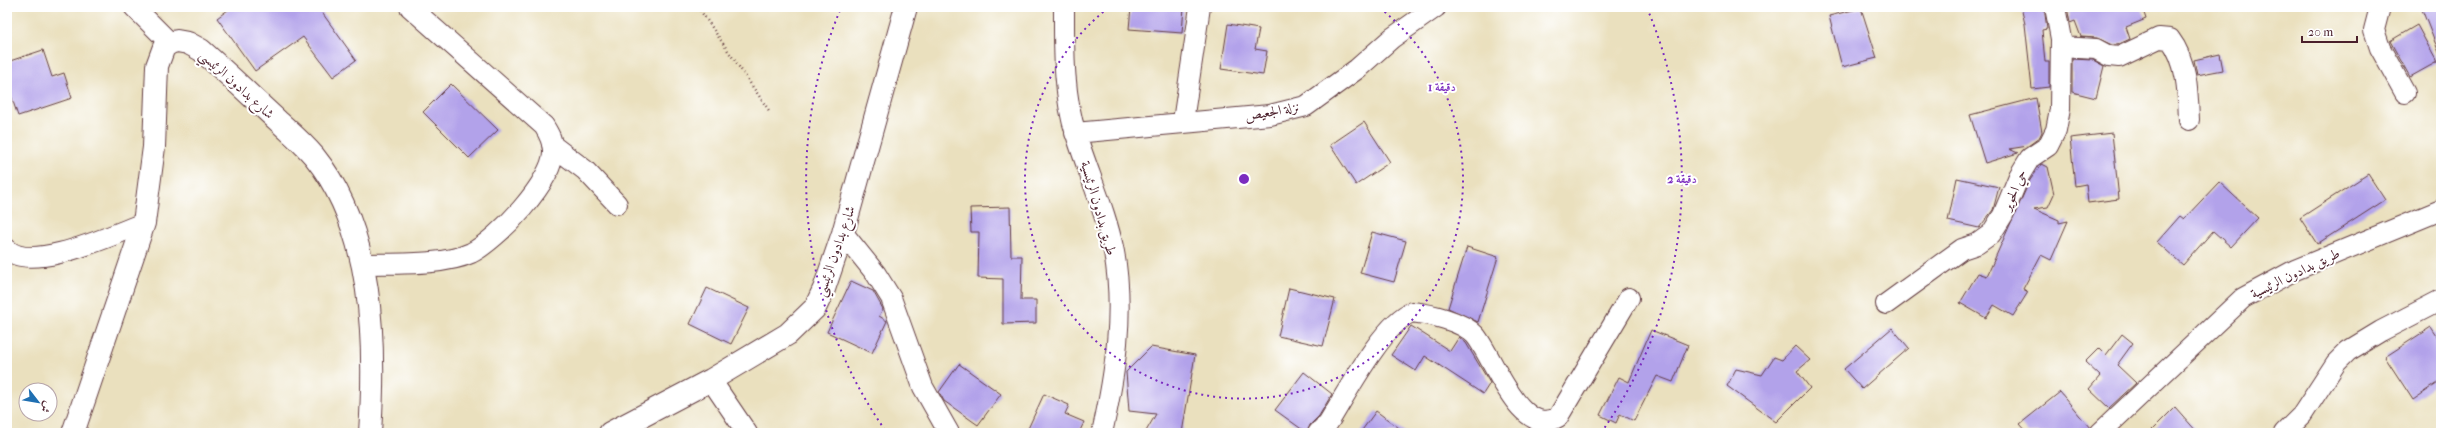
<svg xmlns="http://www.w3.org/2000/svg" width="2448" height="440" viewBox="0 0 2448 440" font-family="'IM FELL French Canon',Amiri,serif">
  <rect width="100%" height="100%" fill="#fff"/>
  <filter id="ink" filterUnits="userSpaceOnUse"><feTurbulence type="fractalNoise" baseFrequency=".025" numOctaves="2"/><feDisplacementMap in="SourceGraphic" scale="8" xChannelSelector="R" yChannelSelector="G"/><feConvolveMatrix kernelMatrix="1 2 1 2 8 2 1 2 1" color-interpolation-filters="sRGB"/></filter>
  <filter id="wash" filterUnits="userSpaceOnUse"><feTurbulence type="fractalNoise" baseFrequency=".012" numOctaves="4" result="noise"/><feDisplacementMap in="SourceGraphic" scale="16" xChannelSelector="R" yChannelSelector="G"/><feGaussianBlur stdDeviation="0.9" result="paint"/><feColorMatrix in="noise" values="0 0 0 0 0 0 0 0 0 0 0 0 0 0 0 0 0 1.4 0 .05"/><feComposite in="paint" operator="in"/></filter>
  <g filter="url(#wash)">
    <rect width="100%" height="100%" fill="#eae0be"/>
    <g id="blocks">
      <path fill="#b2a2ea" d="M232 7H318L356 60 333 77 303 37 255 71 217 18Z
        M1131 7H1184L1182 33 1129 29Z
        M2021 7H2044L2047 29 2042 30 2045 62H2049V87L2032 89 2025 24Z
        M2067 7H2142L2146 19 2126 27 2130 39 2117 45H2112L2097 38 2081 37 2075 21 2070 23Z
        M2421 7H2441V54L2440 55Z
        M1861 8 1877 58 1842 67 1829 16Z
        M1228 24 1259 29 1255 49 1267 51 1263 75 1221 69Z
        M2417 25 2437 62 2410 77 2390 41Z
        M43 50 52 77 64 73 72 98 18 116 7 84V62Z
        M2220 54 2223 70 2197 75 2194 60Z
        M2072 59 2093 60 2104 66 2096 98 2072 92Z
        M451 84 498 130 469 158 423 112Z
        M2036 98 2042 132 2039 138 2028 146 2009 149 2018 153 1985 163 1970 115Z
        M1364 122 1390 162 1356 185 1330 145Z
        M2112 133 2119 199 2088 203 2086 184 2075 186 2070 138Z
        M2042 164 2048 167 2054 194 2048 207 2034 209 2059 220V223L2068 221 2051 260 2041 255 2023 289 2028 292 2013 316 1994 305 1986 318 1960 303 1978 273 1987 276 2030 180Z
        M2368 174 2385 200 2317 244 2300 218Z
        M1957 178 1999 187 1993 210 1979 228 1948 221Z
        M2219 182 2258 218 2231 247 2213 231 2183 265 2157 242 2180 216 2184 219Z
        M1010 207 1011 256H1022L1021 300H1036V323L1003 324V279L978 278 979 232H971L970 208Z
        M1372 232 1406 241 1394 282 1360 273Z
        M1467 247 1498 257 1478 322 1448 308Z
        M851 281 873 291 883 309 879 316 887 321 872 353 827 332Z
        M707 288 749 308 731 344 690 324Z
        M1289 288 1335 299 1323 346 1278 336Z
        M1411 326 1450 351 1459 337 1466 343 1490 383 1483 394 1425 356 1416 371 1391 355Z
        M2431 327 2441 342V381L2413 400 2385 357Z
        M1892 328 1909 348 1862 389 1844 369Z
        M1651 330 1688 345 1673 382 1657 376 1634 421 1620 414 1616 423 1600 415 1619 377 1629 382Z
        M2122 334 2133 343 2117 365 2136 383 2109 408 2089 389 2100 376 2085 362 2099 348 2106 355Z
        M1795 346 1810 360 1797 371 1810 388 1776 422 1727 386 1736 369 1762 375 1774 357 1782 360Z
        M1151 347 1195 355 1182 433H1145L1156 414 1129 411 1126 372Z
        M959 364 1001 394 978 425 944 401 939 392Z
        M1304 372 1332 394 1319 416 1310 425 1307 433 1275 410Z
        M2060 392 2090 428 2089 433H2028L2020 424Z
        M1044 394 1069 405 1065 414 1084 422 1079 433H1026Z
        M2175 407 2198 433H2149Z
        M1376 411 1406 433H1360Z"/>
    </g>
  </g>
  <g filter="url(#ink)">
    <use href="#blocks" fill-opacity="0" stroke="#623c41" stroke-width="1"/>
    <g fill="none" stroke-linecap="round" stroke-linejoin="round">
      <g stroke="#623c41" stroke-width="22">
        <path id="street" d="M134 7 170 43
          M1064 7C1064 48 1063 94 1076 134 1088 173 1106 211 1114 252 1125 312 1115 375 1102 433
          M2380 7 2374 30 2380 48 2405 93
          M2061 47 2096 49 2109 56 2119 57 2159 38 2170 39C2187 61 2188 92 2189 120
          M1183 121 1200 7
          M1075 133 1270 115 1306 106 1357 69 1392 38 1436 7
          M552 145 585 170 617 204
          M843 233 876 274 891 298 923 387 949 433
          M7 249C31 274 116 233 144 223
          M362 264C393 263 443 266 471 253 497 240 554 181 553 151 553 141 549 134 544 126L410 7
          M1886 304 1962 249 1977 244 1991 234 2003 215 2019 176 2030 158 2048 146 2056 130 2060 109 2061 39 2055 7
          M711 380 747 433
          M1318 433 1328 423C1345 396 1384 322 1412 312 1430 314 1462 321 1475 335 1492 354 1520 440 1558 417L1629 298
          M2100 433 2243 298 2295 270 2441 210
          M2284 433 2302 415 2336 363 2348 351 2381 331 2441 300"/>
      </g>
      <g stroke="#623c41" stroke-width="24">
        <path id="secondary" d="M73 433 144 223 154 147 157 66 164 47 170 43 177 41 188 43 201 50C227 73 252 97 277 120 290 132 303 143 314 156 374 230 376 343 370 433
          M610 433 711 380 788 334 815 308 824 289 843 233 906 7"/>
      </g>
      <path stroke="#623c41" stroke-width="2.5" stroke-dasharray="1 3" stroke-linecap="butt" d="M698 7 770 112"/>
      <use href="#street" stroke="#fff" stroke-width="20"/>
      <use href="#secondary" stroke="#fff" stroke-width="22"/>
    </g>
  </g>
  <g fill="none" stroke="#7b2cbf" stroke-width="2" stroke-dasharray="2 4">
    <path d="M1380 8A219 219 0 1 1 1108 8"/>
    <path d="M885 430A438 438 0 0 1 841 8M1647 8A438 438 0 0 1 1603 430"/>
  </g>
  <g text-anchor="middle" stroke-width="4" stroke-linejoin="round" paint-order="stroke">
    <g font-size="14" fill="#4a1f2b" stroke="#fff">
      <text transform="translate(237 84) rotate(42)" y="5">شارع بدادون الرئيسي</text>
      <text transform="translate(1272 111) rotate(-10)" y="5">نزلة الجعيص</text>
      <text transform="translate(2014 190) rotate(-66)" y="5">حي الحوير</text>
      <text transform="translate(1099 208) rotate(74)" y="5">طريق بدادون الرئيسية</text>
      <text transform="translate(835 251) rotate(-71)" y="5">شارع بدادون الرئيسي</text>
      <text transform="translate(2295 273) rotate(-26)" y="5">طريق بدادون الرئيسية</text>
    </g>
  </g>
  <circle cx="1244" cy="179" r="6" fill="#7b2cbf" stroke="#fff" stroke-width="2"/>
  <g font-size="12" text-anchor="middle" font-weight="bold" fill="#7b2cbf" stroke="#fff" stroke-width="4" stroke-linejoin="round" paint-order="stroke">
    <text x="1442" y="91">1 دقيقة</text>
    <text x="1682" y="183">2 دقيقة</text>
  </g>
  <rect width="2448" height="440" fill="none" stroke="#fff" stroke-width="24"/>
  <g transform="translate(38 402) rotate(121)"><circle r="19" fill="#ffffff" stroke="#b7a5aa"/>
  <path d="M0-3L7 15L0 10L-7 15Z" fill="#1f6fb2"/>
  <text y="-6" font-size="11" font-weight="bold" text-anchor="middle" fill="#4a1f2b">ش</text>
  </g>
  <path d="M2302 36v6h55v-6" fill="none" stroke="#4a1f2b" stroke-width="2"/>
  <text x="2308" y="36" font-size="12" fill="#4a1f2b" stroke="#ffffff" stroke-width="3" paint-order="stroke">20 m</text>
</svg>
